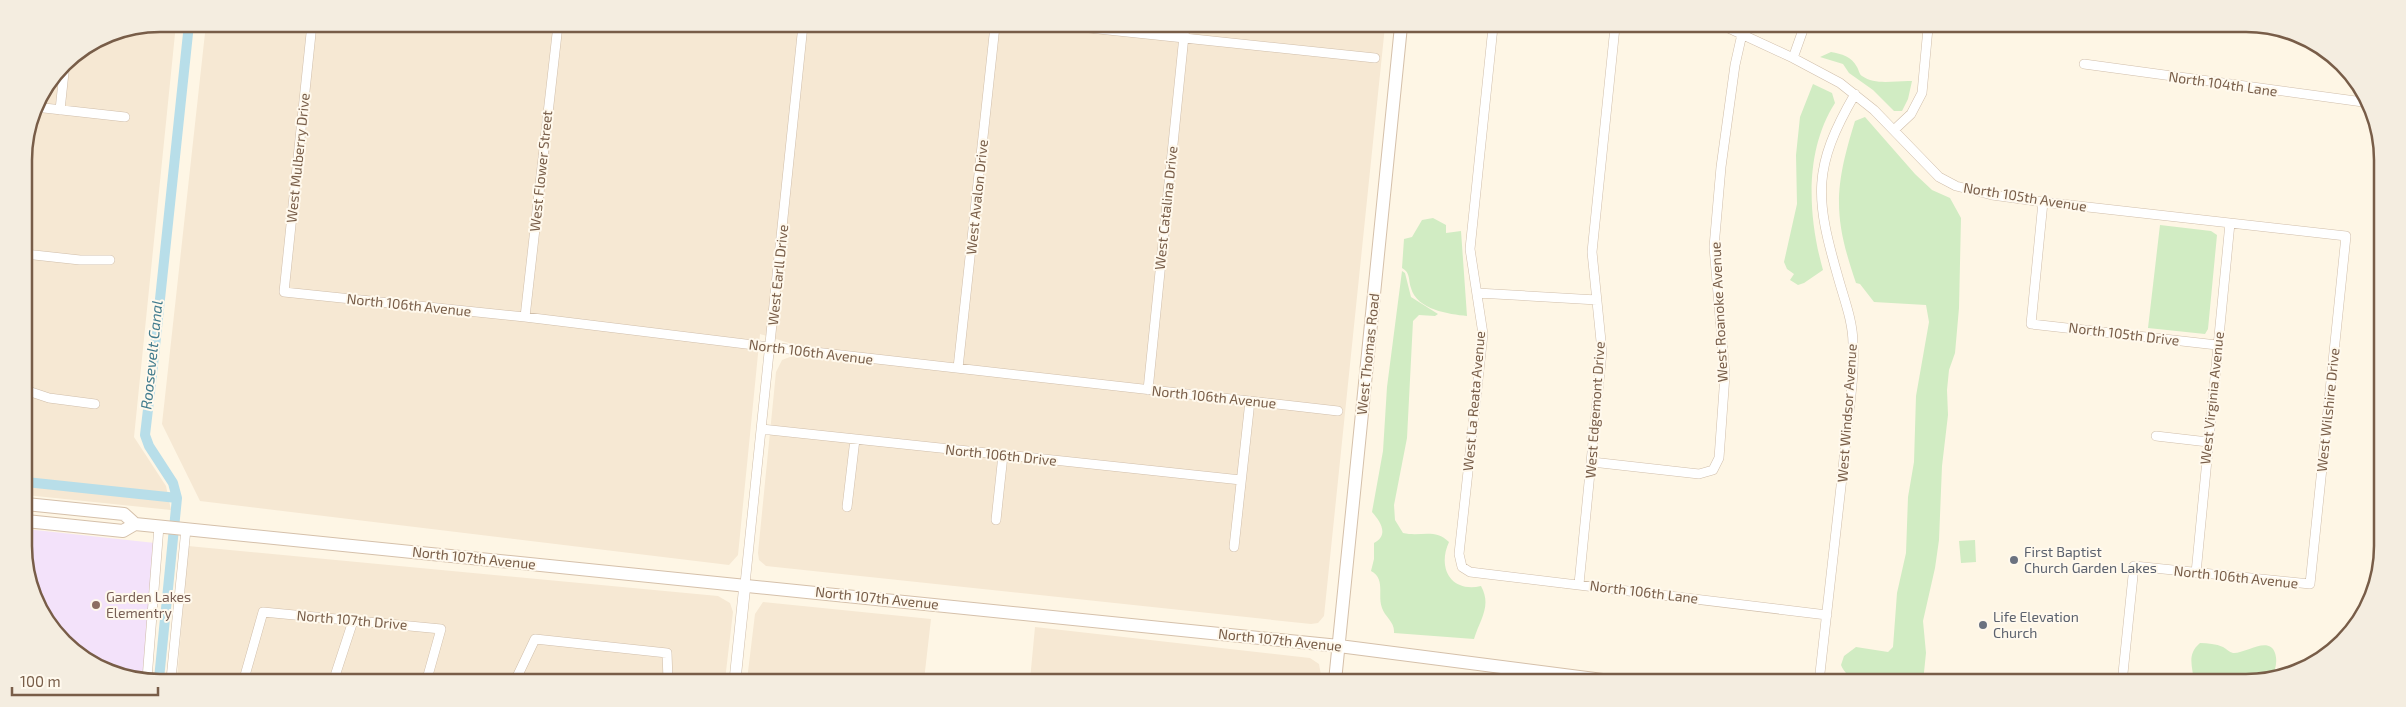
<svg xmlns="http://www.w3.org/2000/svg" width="2406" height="707" viewBox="0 0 2406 707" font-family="'Exo 2',sans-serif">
  <rect width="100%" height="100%" fill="#fef6e5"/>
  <path fill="#f6e8d3" d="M161 24H176L134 437 166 486 171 510 26 495 24 152 34 108 64 64 109 34Z
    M206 24 1385 26 1324 616 1318 623 1311 624 766 566 759 560 758 553 776 372 782 360 795 355 789 343 760 334 738 555 729 565 200 501 162 424Z
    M188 546 718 596 730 603 733 612 725 680 177 679Z
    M763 602 931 619 924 680H747L755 614Z
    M1035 627 1310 658 1319 664 1322 681 1030 680Z"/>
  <path fill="#f3e2fa" d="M26 529 155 543 143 679H126L58 637 26 573Z"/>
  <path fill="#d1ecc3" d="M1831 52C1842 54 1851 56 1857 67 1859 70 1859 74 1862 76 1876 86 1897 80 1912 81L1908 99 1902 111H1894L1873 90 1849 73 1843 64 1820 57Z
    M1813 84 1832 93 1835 103C1804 151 1808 217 1823 270L1804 283 1798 285 1790 280 1794 274 1787 269 1784 262 1797 204 1796 155 1800 117Z
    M1865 117 1915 174 1932 190 1950 198 1961 218 1959 308 1955 353 1949 370 1947 390 1948 415 1942 466 1939 540 1935 568 1923 621 1926 653 1923 682C1899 682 1851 691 1841 665L1844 656 1856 647 1888 652 1893 647 1897 593 1906 553 1908 497 1914 462 1916 396 1929 322 1926 305 1874 302 1860 284 1856 283C1833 216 1834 189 1855 121Z
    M1433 218 1446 225V233L1461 231 1467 316C1449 314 1417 310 1411 288 1408 280 1411 273 1402 268L1404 239 1412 237 1422 220Z
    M2160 225 2211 231 2217 235 2208 329 2205 334 2148 328Z
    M1402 271 1405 273 1411 297 1438 314 1435 316 1419 315 1413 321 1407 438 1394 505 1395 520 1403 533C1421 537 1435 528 1449 542 1437 568 1451 593 1481 586 1492 606 1480 619 1474 639L1394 633C1395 622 1385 617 1382 608 1377 595 1386 579 1371 571L1374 559V543C1389 535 1381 522 1372 512L1383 451 1387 387Z
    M1975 540 1976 562 1961 563 1959 541Z
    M2200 643C2208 643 2216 644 2223 647 2227 649 2229 652 2233 653 2245 654 2269 635 2275 653 2278 663 2275 670 2271 679L2254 683H2194C2193 667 2186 655 2200 643Z"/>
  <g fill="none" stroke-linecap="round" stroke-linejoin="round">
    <path stroke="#b8dee9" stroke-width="10" d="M26 482 177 498
      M159 679 177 498 173 483 149 446 145 435 152 375 189 24"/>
    <g stroke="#d0beaa" stroke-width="10">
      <path id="minor" d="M312 24 284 292 525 317 770 347 1338 411
        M1070 26 1375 58
        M1493 27 1470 249 1483 334 1459 554 1462 567 1470 572 1827 615
        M1726 27 1793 58 1840 83 1874 110 1939 177 1956 186 1992 195 2043 202 2346 236 2310 584 2134 566 2122 683
        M1793 58 1804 27
        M2084 64 2363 102
        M35 107 125 117
        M60 110 65 63
        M1894 130 1911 114 1922 93 1928 28
        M2043 202 2031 324 2217 345
        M25 254 80 260H110
        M1477 293 1597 300
        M525 317 558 25
        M958 368 995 26
        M25 390 49 398 95 404
        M1148 390 1185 26
        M761 429 1241 480
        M2156 436 2208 442
        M1592 462 1699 474 1713 470 1719 458 1725 375 1714 247 1721 167 1735 65 1742 34
        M847 507 855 439
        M996 520 1003 455
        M1234 547 1250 401
        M2196 573 2230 223
        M745 584 803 25
        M1579 584 1602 351 1592 252 1615 27
        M147 679 159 526
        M171 679 186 529
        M244 679 263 612 441 629 427 679
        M334 679 353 621
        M516 679 535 639 667 653 668 680
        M1819 682C1828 605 1837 527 1845 449 1848 414 1855 378 1853 344 1853 321 1844 299 1838 277 1815 197 1812 168 1855 94"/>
    </g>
    <g stroke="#d0beaa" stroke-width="12">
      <path id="tertiary" d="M735 680 745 584"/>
    </g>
    <g stroke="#d5c0aa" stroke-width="14">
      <path id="secondary" d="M26 504 124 514 135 524
        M26 521 123 531 135 524 145 525 1339 646 1618 682
        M1335 681 1401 26"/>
    </g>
    <use href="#minor" stroke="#fff" stroke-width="9"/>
    <use href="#tertiary" stroke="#fff" stroke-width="11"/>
    <use href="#secondary" stroke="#fff" stroke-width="12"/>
  </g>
  <g fill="#6b7280" stroke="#fff9ed" stroke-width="2">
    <circle cx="2014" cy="560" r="5"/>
    <circle cx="1983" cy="625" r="5"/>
  </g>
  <circle fill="#8d6e63" stroke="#fff9ed" stroke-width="2" cx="96" cy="605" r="5"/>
  <g text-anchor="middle" stroke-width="4" stroke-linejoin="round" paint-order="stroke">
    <g font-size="14" fill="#785d48" stroke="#fff9ed">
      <text transform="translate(2223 84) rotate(8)" y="5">North 104th Lane</text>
      <text transform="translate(298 158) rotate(-84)" y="5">West Mulberry Drive</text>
      <text transform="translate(541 171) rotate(-84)" y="5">West Flower Street</text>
      <text transform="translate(977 197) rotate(-84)" y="5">West Avalon Drive</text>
      <text transform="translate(2025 197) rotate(9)" y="5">North 105th Avenue</text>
      <text transform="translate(1166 208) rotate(-84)" y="5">West Catalina Drive</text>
      <text transform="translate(778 275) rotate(-84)" y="5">West Earll Drive</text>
      <text transform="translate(409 305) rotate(6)" y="5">North 106th Avenue</text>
      <text transform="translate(1719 312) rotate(-93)" y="5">West Roanoke Avenue</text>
      <text transform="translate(2124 334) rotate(7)" y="5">North 105th Drive</text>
      <text transform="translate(811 352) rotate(7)" y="5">North 106th Avenue</text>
      <text transform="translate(1368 354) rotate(-84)" y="5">West Thomas Road</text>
      <text transform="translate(1214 397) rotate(6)" y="5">North 106th Avenue</text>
      <text transform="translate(2212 398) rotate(-84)" y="5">West Virginia Avenue</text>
      <text transform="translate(1474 401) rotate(-85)" y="5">West La Reata Avenue</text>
      <text transform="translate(1595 410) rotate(-86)" y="5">West Edgemont Drive</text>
      <text transform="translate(2328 410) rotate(-84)" y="5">West Wilshire Drive</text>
      <text transform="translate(1847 413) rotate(-86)" y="5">West Windsor Avenue</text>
      <text transform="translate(1001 455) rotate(6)" y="5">North 106th Drive</text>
      <text transform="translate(474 558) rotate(6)" y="5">North 107th Avenue</text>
      <text transform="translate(2236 577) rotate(6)" y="5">North 106th Avenue</text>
      <text transform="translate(1644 592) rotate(7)" y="5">North 106th Lane</text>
      <text transform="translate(877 598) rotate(6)" y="5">North 107th Avenue</text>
      <text transform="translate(352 620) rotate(5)" y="5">North 107th Drive</text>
      <text transform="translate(1280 640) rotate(6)" y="5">North 107th Avenue</text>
    </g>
    <g font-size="14" fill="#5b616d" stroke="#fff9ed" text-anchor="start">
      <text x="2024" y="557">First Baptist<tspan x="2024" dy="16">Church Garden Lakes</tspan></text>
      <text x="1993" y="622">Life Elevation<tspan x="1993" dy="16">Church</tspan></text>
    </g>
    <g font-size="14" fill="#785e54" stroke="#fff9ed" text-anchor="start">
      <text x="106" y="602">Garden Lakes<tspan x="106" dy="16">Elementry</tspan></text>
    </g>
    <g font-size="15" font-style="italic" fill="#417b8d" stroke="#fff9ed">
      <text transform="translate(152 355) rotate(-84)" y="5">Roosevelt Canal</text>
    </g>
  </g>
  <path d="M0 0H2406V707H0ZM160 32H2246A128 128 0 0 1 2374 160V546A128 128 0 0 1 2246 674H160A128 128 0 0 1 32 546V160A128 128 0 0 1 160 32Z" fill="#f4ede0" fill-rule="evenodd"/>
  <path fill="none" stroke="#785d48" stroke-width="2.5" d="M160 32H2246A128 128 0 0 1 2374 160V546A128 128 0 0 1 2246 674H160A128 128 0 0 1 32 546V160A128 128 0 0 1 160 32Z"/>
  <path d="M12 687v8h146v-8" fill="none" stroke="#785d48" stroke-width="2.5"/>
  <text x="20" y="687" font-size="15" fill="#785d48" stroke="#fff9ed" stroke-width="4" paint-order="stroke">100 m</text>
</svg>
